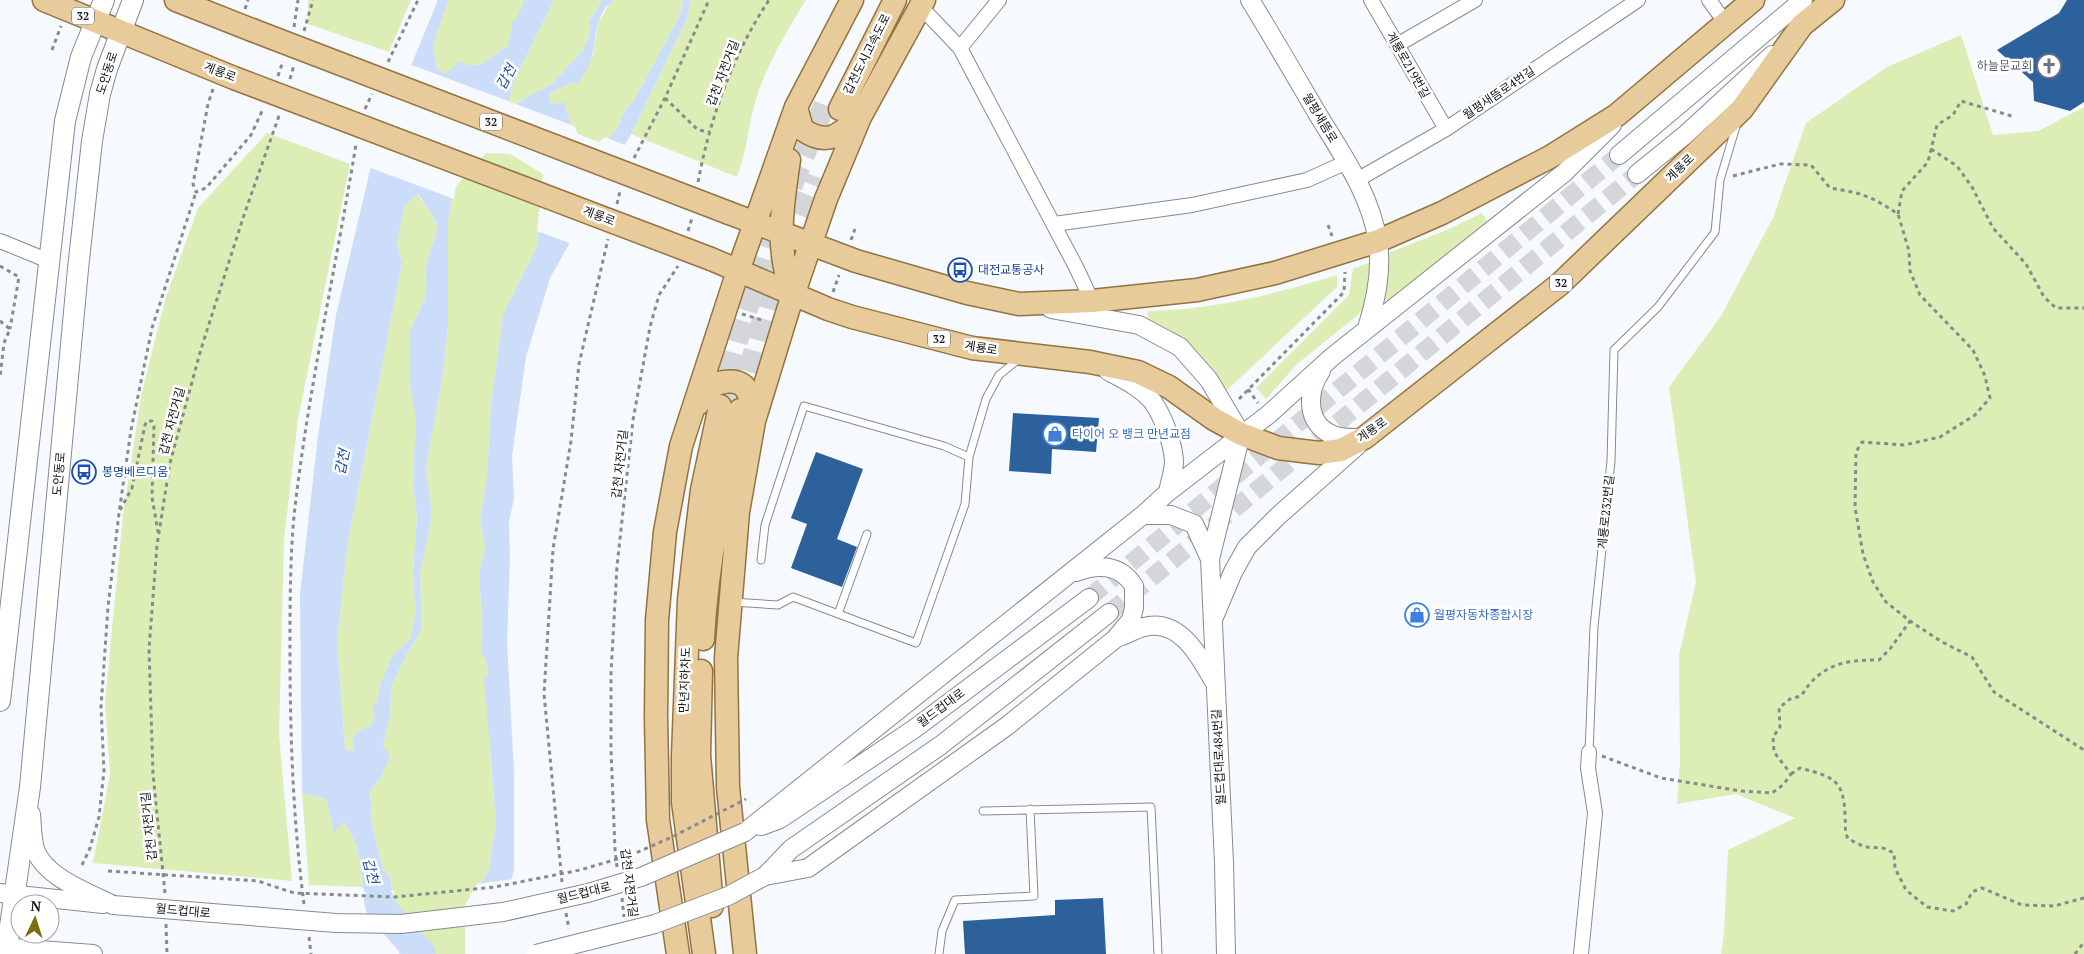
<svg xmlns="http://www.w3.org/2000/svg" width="2084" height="954" viewBox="0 0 2084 954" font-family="'PT Serif','Noto Sans KR',serif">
  <rect width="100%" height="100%" fill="#f6f9fd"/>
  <path fill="#dcedb6" d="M308 0H411L389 52 308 24Z
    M449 0H524L517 18 512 23 508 46C491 54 480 74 461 61L445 74 437 69 433 44Z
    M554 0H602L589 21 590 35 582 51 552 84 530 95 506 110 512 85Z
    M615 0H683L680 15 633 102 627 107 614 134 599 145 576 136 566 110V103L559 104 549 102 551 92 575 82 577 84 593 56 598 23 610 3Z
    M691 0H806C785 34 765 67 754 106 748 130 746 154 737 177L631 134 687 19Z
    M1961 35 1993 135 2038 131 2084 107V954H1721L1724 933 1728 850 1795 818 1736 794 1677 804 1680 762 1679 655 1696 582 1669 387 1721 316 1773 218 1806 123 1887 67Z
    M267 133 350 164 298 419 284 540 279 735 292 881 93 863 110 774 105 702 123 515 141 396 165 300 198 208Z
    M485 151 511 152 546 173 537 247 503 314 491 405 487 475 480 519 485 547 479 574 482 621 481 653 486 661 488 675 490 752 496 821 489 870 467 906V954H397L391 878 383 869 372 825 370 791 382 776 389 756 383 746 390 715 391 688 404 659 422 629 420 575 432 515 426 467 442 381 448 327V221L454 185Z
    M417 193 438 226 426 266 425 299 409 332V379L416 419 413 485 417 516 413 574 416 615 410 639 392 656 380 685 375 714 371 726 359 730 352 740 355 751 348 752 345 748 337 641 348 542 402 263 397 244 404 207Z
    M1482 213 1487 221 1390 300 1381 299 1384 258 1388 253 1447 230Z
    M1368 263 1374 266 1365 306 1358 315 1297 364 1266 399 1256 388 1349 295 1353 269Z
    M1337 275V287L1224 393C1202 357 1189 337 1149 320L1147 311C1212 310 1275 294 1337 275Z
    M302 793 326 799 334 831 344 821 357 845 363 887 309 885Z"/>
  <path fill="#cbddf9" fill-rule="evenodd" d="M438 0H449L433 44 437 69 445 74 461 61C480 74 492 54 508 46L512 23 517 17 524 0H554L512 85 507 110 530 95 552 84 582 51 590 35 589 21 602 0H615C594 12 597 38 592 57 589 68 583 76 577 85L575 82 551 92 549 102 559 104 566 102V110L576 136 599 145 614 134 627 107 633 102 680 15 683 0H691L687 19 631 134 550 278 526 357 512 455 514 498 509 522 510 558 507 642 514 772V870L492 947 467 906 489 870 496 821 484 677 488 675 486 661 481 653 482 621 479 574 485 547 480 519 487 475 491 405 503 314 537 247 546 173 511 152 485 151 454 185 448 221V327L442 381 426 467 432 515 420 575 422 629 404 659 391 688 390 715 383 746 390 756 382 776 370 792 372 825 383 869 391 878 397 954H373L357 845 344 822 334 832 326 799 302 793 300 594 318 436 336 315 373 158ZM418 193 438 226 426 266 425 299 409 332V379L416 419 413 485 417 516 413 574 416 615 410 639 392 656 380 685 377 702 372 707 375 714 371 726 359 730 352 740 355 750 348 751 345 748 337 641 348 542 402 263 397 244 404 207Z"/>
  <path fill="#f6f9fd" d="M409 64 511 102 510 104 513 103 574 126 578 134 599 142 605 137 627 146 572 244 537 231 543 174 510 154 486 153 456 186 454 199 368 167Z
    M514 879 494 948 495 954H465V905L477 884Z
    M394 890 399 954H371L361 892Z"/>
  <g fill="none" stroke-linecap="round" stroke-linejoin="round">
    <path stroke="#cbddf9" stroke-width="30" d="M379 900 381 908 421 954"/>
  </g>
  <path fill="#2c619b" d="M2067 0H2084V102L2070 111 2034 101 2033 82 1997 50 2059 13Z
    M1013 413 1099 418 1096 452 1052 449 1051 474 1009 471Z
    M816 452 863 469 837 539 857 547 842 587 791 568 807 524 791 518Z
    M1103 898 1106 954H965L963 921 1055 915V900Z"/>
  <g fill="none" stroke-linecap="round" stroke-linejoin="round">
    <path stroke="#d4d6da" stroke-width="18" stroke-dasharray="18 9" stroke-linecap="butt" d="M1089 598 1619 155
      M1109 613 1637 174"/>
    <path stroke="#d4d6da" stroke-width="22" stroke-dasharray="22 11" stroke-linecap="butt" d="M741 404C760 326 782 249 812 175
      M720 406C744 302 784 203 825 104"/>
    <g stroke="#888b8e" stroke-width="9">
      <path id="service" d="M761 560 765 525 804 406 944 446 969 457
        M732 602 778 605 793 597 916 643 965 504 969 457 986 399 999 375 1019 359
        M838 614 867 534
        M1589 752 1594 627 1611 461 1614 350 1658 307 1715 232 1720 180 1737 123
        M983 811 1151 807 1158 954
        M939 954 942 931 955 900 1034 896 1030 809"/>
    </g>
    <g stroke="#888b8e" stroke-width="16">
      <path id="minor" d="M1371 0 1446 129
        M1709 0 1725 22
        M920 6 960 48 1076 267 1092 301
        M1397 45 1475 0
        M960 48 999 0
        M1357 180 1446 129 1638 0
        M1054 224 1192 205 1307 180 1347 162
        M0 241 49 261
        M1581 954 1595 813 1588 768 1589 752"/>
    </g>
    <g stroke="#888b8e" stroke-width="20">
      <path id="tertiary" d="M1250 0C1274 39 1297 79 1320 118 1344 157 1371 196 1378 242 1382 272 1376 300 1367 328
        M1619 155 1803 0
        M1637 174 1685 135 1772 55
        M1051 309 1139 325 1180 347 1209 380 1241 434 1210 559 1224 863 1226 954
        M1108 371C1123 379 1142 388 1153 402 1163 417 1173 442 1174 461 1174 471 1170 482 1168 492
        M1321 371C1307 391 1305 424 1333 435 1342 439 1354 438 1364 438
        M1143 515H1171L1194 524 1210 559
        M1214 617 1233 572 1247 547 1278 516 1357 446
        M1119 637C1127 634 1136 629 1144 627 1179 618 1199 655 1213 680
        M31 814C32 826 32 838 35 849 44 877 89 893 113 905
        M761 826 780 819 914 729 1089 598
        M745 832 1143 515 1168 492 1268 415 1332 357 1564 173 1612 125
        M765 876 808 868 1007 726 1115 639 1131 620 1134 608V586C1120 564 1099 564 1076 572
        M765 876 791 849 941 745 1109 613
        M0 893 103 904
        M0 947 93 954"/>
    </g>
    <g stroke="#888b8e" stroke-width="22">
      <path id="secondary" d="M0 701 65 121 81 57 104 0
        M6 954 30 787 78 269 92 141 100 94 107 69 133 0"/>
    </g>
    <g stroke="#937441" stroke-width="25">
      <path id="primary" d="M44 0 234 78
        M176 0 252 30
        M796 107 802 129C827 147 839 135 859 118
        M840 109 895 0
        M789 160C782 207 775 250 793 295
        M729 213 856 261 967 293 1019 304 1092 301 1197 290 1275 273 1378 241 1442 213 1550 157 1617 115 1753 0
        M711 259 828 309 852 317 972 348 1090 362 1138 372 1169 387 1214 419 1241 434 1278 448 1319 453 1341 450 1364 438 1560 284 1742 109 1802 25 1833 0
        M698 404C702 398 706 391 713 386 722 380 740 379 746 389 752 398 753 409 754 420
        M703 639C707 561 723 486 740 410
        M701 671 699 755 712 906
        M678 954 658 820 656 716 657 620 665 532 681 446 738 271 796 107 852 0
        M704 954 683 802V756L689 600 695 547 702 490 720 406
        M745 954 728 787 726 658 738 512 754 421 788 310 826 199 860 117 924 0"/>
    </g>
    <path stroke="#888a8c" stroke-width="3" stroke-dasharray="4 4" stroke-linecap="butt" d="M245 9 248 0
      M294 27 298 0
      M304 31 313 0
      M52 50 61 26
      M388 62 418 0
      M278 76 283 61
      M290 79 294 65
      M213 89 208 104 193 184 196 192 206 188 251 135 263 109
      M665 98 698 130 710 132
      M365 109 372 94
      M1931 149 1957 166 1972 187 1993 228 2026 264 2044 297 2056 308H2084
      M634 158 665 98 709 0
      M1733 176 1780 164 1811 165 1830 188C1862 193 1871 196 1898 214L1909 251 1910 271 1920 295 1973 350 1985 376 1990 398 1975 415 1940 437 1904 445 1862 442 1856 452 1855 507 1863 554 1873 582 1886 602 1910 621 1942 642 1972 657 1994 692 2084 750
      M698 182C710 118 733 54 769 0
      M617 204 620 191
      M1898 214 1902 191 1928 162 1937 125 1953 115 1961 101 2015 117
      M1328 225 1332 236
      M688 231 692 218
      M851 240 855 229
      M0 266 19 277 10 329
      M833 292 839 275
      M742 314 765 321
      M0 321 10 329 4 343 0 377
      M1248 389 1258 403
      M1239 399 1344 292 1345 272
      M120 510 132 488 145 425 147 421H152L154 426 152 497 158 532
      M1602 756 1661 778 1741 791 1772 793 1783 785 1791 774 1774 752 1773 737 1780 727 1779 708 1790 699 1801 696C1821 664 1844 660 1879 660L1890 649 1910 621
      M1791 774 1800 768C1833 777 1844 779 1845 816 1846 825 1844 830 1848 839L1865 847 1883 848 1894 853 1895 868 1906 890 1927 907 1953 911 1966 904 1972 892 1982 888 2022 905 2054 906 2084 898
      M82 865 90 848 99 817 104 771 101 707 108 607 119 513 131 430 152 328 196 192
      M617 867 615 850 611 750V673L617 566 633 420 650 327 659 295 678 266
      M562 882 544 694 553 549 571 441 579 364 608 239
      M165 893 153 774 149 649 157 545 170 463 201 349 244 215 280 113
      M622 898 624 917
      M304 904C293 820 290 735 290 650 290 606 290 560 294 516 308 390 336 268 356 144
      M566 913 569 929
      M166 924 167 954
      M309 937 311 954
      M2075 954 2084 942"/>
    <use href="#service" stroke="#fff" stroke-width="7"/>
    <use href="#minor" stroke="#fff" stroke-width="14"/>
    <use href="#tertiary" stroke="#fff" stroke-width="18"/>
    <use href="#secondary" stroke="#fff" stroke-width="20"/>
    <use href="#primary" stroke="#e8cb9b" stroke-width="22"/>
    <g stroke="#888b8e" stroke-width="20" stroke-linecap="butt">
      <path id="tertiary-bridge" d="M113 905 336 923 401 924 503 912 588 893 641 877 745 832
        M536 954 655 924 728 896 765 876"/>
    </g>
    <g stroke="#937441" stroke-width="25" stroke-linecap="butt">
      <path id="primary-bridge" d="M252 30 729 213
        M234 78 711 259"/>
    </g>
    <path stroke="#888a8c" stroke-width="3" stroke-dasharray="4 4" stroke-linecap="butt" d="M108 871 258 881 294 893 395 897 495 887 580 870 631 855 672 837 746 799"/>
    <use href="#tertiary-bridge" stroke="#fff" stroke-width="18"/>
    <use href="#primary-bridge" stroke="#e8cb9b" stroke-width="22"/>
  </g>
  <defs>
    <g id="church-ring" transform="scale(1.25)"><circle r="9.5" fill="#fff" stroke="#6b7280" stroke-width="1.5"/><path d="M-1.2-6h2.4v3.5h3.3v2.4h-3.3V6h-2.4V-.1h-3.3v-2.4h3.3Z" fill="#6b7280"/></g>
    <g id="bus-ring" transform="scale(1.25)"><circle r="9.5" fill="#fff" stroke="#1a4fb4" stroke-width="1.5"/><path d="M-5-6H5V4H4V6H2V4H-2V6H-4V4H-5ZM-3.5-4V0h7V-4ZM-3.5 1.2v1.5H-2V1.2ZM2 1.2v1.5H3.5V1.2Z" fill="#1a4fb4"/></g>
    <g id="shop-ring" transform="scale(1.25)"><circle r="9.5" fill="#fff" stroke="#3f7fe0" stroke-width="1.5"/><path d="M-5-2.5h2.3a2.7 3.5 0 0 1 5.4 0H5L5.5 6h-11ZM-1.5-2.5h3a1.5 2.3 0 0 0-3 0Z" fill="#3f7fe0"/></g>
  </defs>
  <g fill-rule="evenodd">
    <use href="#church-ring" x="2049" y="66"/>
    <use href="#bus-ring" x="960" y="270"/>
    <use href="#shop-ring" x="1055" y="434"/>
    <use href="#bus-ring" x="84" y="472"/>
    <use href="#shop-ring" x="1417" y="615"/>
  </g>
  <g text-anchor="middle" stroke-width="5" stroke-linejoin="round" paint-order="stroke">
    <g fill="#fff" stroke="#595a5a" stroke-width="1">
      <rect x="72" y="7.5" width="22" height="17" rx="4"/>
      <rect x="480" y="113.5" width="22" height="17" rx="4"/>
      <rect x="1550" y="274.5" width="22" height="17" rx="4"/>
      <rect x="928" y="330.5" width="22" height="17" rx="4"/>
    </g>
    <g font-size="11" font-weight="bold" fill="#121314">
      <text x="83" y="20">32</text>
      <text x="491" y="126">32</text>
      <text x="1561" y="287">32</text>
      <text x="939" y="343">32</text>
    </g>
    <g font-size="12" fill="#121314" stroke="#fff">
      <text transform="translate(867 54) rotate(-63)" y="4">갑천도시고속도로</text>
      <text transform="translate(1408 65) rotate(60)" y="4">계룡로219번길</text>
      <text transform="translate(220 72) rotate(21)" y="4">계룡로</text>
      <text transform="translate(107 73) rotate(-72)" y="4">도안동로</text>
      <text transform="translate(723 73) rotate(-69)" y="4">갑천 자전거길</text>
      <text transform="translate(1499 93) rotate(-34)" y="4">월평새뜸로4번길</text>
      <text transform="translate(1320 118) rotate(59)" y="4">월평새뜸로</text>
      <text transform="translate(1680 168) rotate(-44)" y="4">계룡로</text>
      <text transform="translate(599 216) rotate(21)" y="4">계룡로</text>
      <text transform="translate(981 348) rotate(9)" y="4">계룡로</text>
      <text transform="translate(172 421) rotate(-75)" y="4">갑천 자전거길</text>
      <text transform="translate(1372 430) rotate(-35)" y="4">계룡로</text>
      <text transform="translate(620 464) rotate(-84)" y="4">갑천 자전거길</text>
      <text transform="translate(59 474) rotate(-85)" y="4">도안동로</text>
      <text transform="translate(1606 512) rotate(-84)" y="4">계룡로232번길</text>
      <text transform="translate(685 680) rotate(-88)" y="4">만년지하차도</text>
      <text transform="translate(941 708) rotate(-37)" y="4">월드컵대로</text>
      <text transform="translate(1219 757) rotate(-93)" y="4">월드컵대로484번길</text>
      <text transform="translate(149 826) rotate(-96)" y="4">갑천 자전거길</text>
      <text transform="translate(629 883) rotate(83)" y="4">갑천 자전거길</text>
      <text transform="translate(584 893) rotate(-14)" y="4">월드컵대로</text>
      <text transform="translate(183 911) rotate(5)" y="4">월드컵대로</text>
    </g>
    <g font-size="12" fill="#5b616d" stroke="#fff" text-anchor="end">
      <text x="2032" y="70">하늘문교회</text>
    </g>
    <g font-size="12" fill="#164399" stroke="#fff" text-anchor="start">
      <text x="978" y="274">대전교통공사</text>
      <text x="102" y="476">봉명베르디움</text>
    </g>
    <g font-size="12" fill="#366cbe" stroke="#fff" text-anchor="start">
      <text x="1072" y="438">타이어 오 뱅크 만년교점</text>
      <text x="1434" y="619">월평자동차종합시장</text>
    </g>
    <g font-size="14" font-style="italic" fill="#1e4e9d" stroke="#fff">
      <text transform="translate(506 77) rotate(-62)" y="5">갑천</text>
      <text transform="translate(342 462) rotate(-79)" y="5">갑천</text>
      <text transform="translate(371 871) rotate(75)" y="5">갑천</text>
    </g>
  </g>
  <g transform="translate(35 919) rotate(4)"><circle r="24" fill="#ffffff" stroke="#a0a1a1"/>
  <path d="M0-4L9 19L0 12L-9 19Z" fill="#786e0b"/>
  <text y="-8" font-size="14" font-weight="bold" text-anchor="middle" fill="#121314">N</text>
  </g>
</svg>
